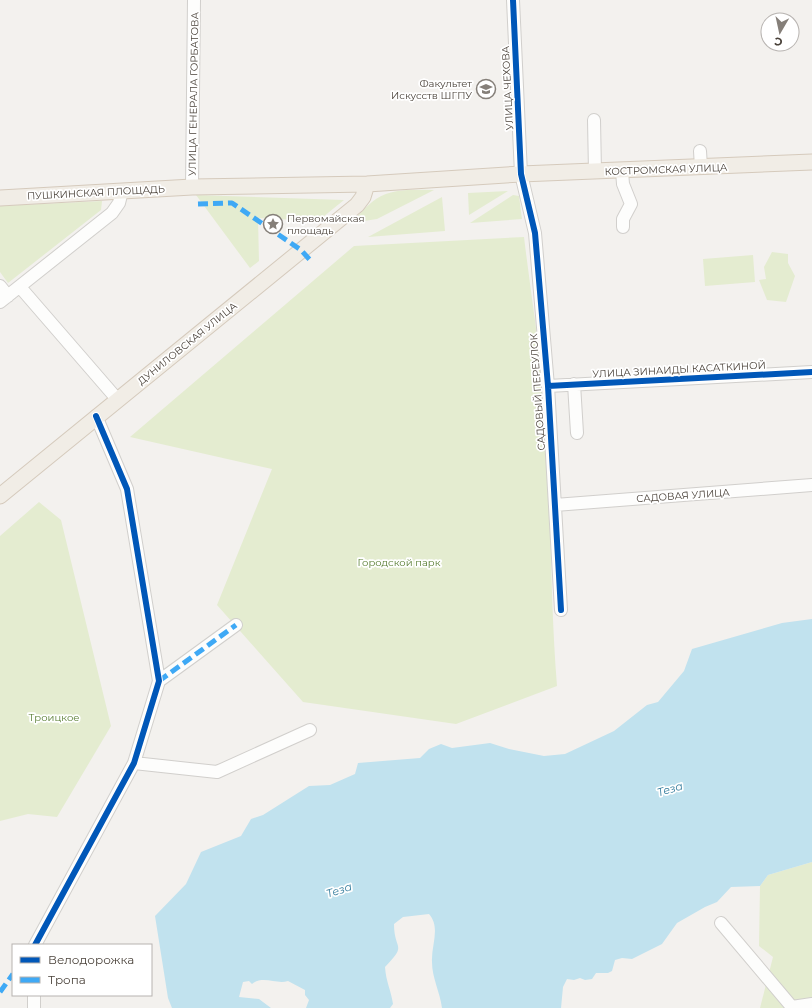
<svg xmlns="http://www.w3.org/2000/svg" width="812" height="1008" viewBox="0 0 812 1008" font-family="Montserrat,sans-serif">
  <rect width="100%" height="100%" fill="#f3f1ee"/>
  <path fill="#e4ecd0" d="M434 190 377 219 351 223C359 215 367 205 376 199 393 188 415 190 434 190Z
    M508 191 469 215 468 193Z
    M196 195 344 200 318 221 258 218 259 261 250 268Z
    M513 195 519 196 522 219 470 223Z
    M442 197 445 231 368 237Z
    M102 201 101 210 8 283 0 272V206Z
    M524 237C530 287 538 337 543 387 552 486 549 586 557 686L456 724 303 702 217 605 272 469 130 437 354 246Z
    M772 252 788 254V263L795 276 786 302 767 300 759 280 766 279 764 267Z
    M753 255 755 282 705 286 703 259Z
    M39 502 61 520 111 726 57 817 28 814 0 821V536Z
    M812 862V1008H760L773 957 759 946 760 886 768 875Z"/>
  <path fill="#c1e2ee" d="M812 619V862L768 875 760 886 731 887 717 902 705 907 677 923 662 944 632 959 622 958 615 960 612 971 608 973H596L592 979 585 980 580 978 574 980 567 979 563 987 561 1008H442C440 992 432 978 432 962 431 945 441 928 429 914L403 917 394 924C394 951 408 943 385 967 386 982 391 990 393 1004L390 1008H306L309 1000 305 995V990L288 981C277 985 263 975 252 984L249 981 243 982 239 997 259 999 271 1008H172L168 998 155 916 186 884 201 852 241 836 251 819 263 815 309 786 330 785 355 774 358 763 420 758 429 749 441 744 452 748 490 743 509 749 544 756 565 754 614 731 647 705 658 702 684 671 692 649 782 623Z"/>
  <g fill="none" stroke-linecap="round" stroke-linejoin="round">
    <g stroke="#d1cfcc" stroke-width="14">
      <path id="minor" d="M513 0 521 174 535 233 548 386 561 610
        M594 120 595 172
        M700 151 701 167
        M622 171 623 184 631 204 623 219V227
        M192 187 194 0
        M0 286 8 296
        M20 287 117 399
        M0 302 112 213 119 203 122 191
        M574 384 577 433
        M548 386 812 372
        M555 505 812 485
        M159 681 236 625
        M134 763 217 772 310 730
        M721 923 792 1007 812 1004
        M35 945 134 763 159 681 127 489 96 416
        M34 1008V995"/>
    </g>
    <g stroke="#d5cabc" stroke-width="17">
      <path id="major" d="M0 198 192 187 367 184 521 174 812 162
        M0 496 357 205 363 197 367 184"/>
    </g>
    <use href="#minor" stroke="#fdfdfc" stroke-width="12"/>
    <use href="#major" stroke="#f1ede6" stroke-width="15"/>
    <path stroke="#3fa9f5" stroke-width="5" stroke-dasharray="10 5" stroke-linecap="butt" d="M198 204 232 203 301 250 310 260
      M159 681 236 625
      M0 992 13 974"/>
    <g stroke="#fff" stroke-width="8">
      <path id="cycleway" d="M513 0 521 174 535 233 548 386 561 610
        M548 386 812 372
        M35 945 134 763 159 681 127 489 96 416"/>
    </g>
    <use href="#cycleway" stroke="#0057b8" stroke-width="6"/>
  </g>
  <defs>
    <g id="university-ring" transform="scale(1)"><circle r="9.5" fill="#fff" stroke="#857f79" stroke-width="1.5"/><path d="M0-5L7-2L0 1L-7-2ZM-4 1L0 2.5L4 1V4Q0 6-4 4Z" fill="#857f79"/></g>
    <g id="sight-ring" transform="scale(1)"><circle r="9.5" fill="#fff" stroke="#857f79" stroke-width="1.5"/><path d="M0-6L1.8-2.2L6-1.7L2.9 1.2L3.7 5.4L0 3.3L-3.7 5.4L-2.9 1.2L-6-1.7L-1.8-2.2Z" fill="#857f79"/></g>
  </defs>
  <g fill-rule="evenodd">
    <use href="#university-ring" x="486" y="89"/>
    <use href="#sight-ring" x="273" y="224"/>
  </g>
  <g text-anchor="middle" stroke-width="3.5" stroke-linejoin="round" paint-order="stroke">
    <g font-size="10" fill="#4a423a" stroke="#fff" text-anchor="end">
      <text x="472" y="87">Факультет<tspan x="472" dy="12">Искусств ШГПУ</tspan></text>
      <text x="287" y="222" text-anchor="start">Первомайская<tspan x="287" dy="12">площадь</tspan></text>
    </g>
    <g font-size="10" fill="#4a423a" stroke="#fff">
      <text transform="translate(507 88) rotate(-93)" y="4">УЛИЦА ЧЕХОВА</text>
      <text transform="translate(193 94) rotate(-89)" y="4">УЛИЦА ГЕНЕРАЛА ГОРБАТОВА</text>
      <text transform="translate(666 169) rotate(-2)" y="4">КОСТРОМСКАЯ УЛИЦА</text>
      <text transform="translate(96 192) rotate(-3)" y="4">ПУШКИНСКАЯ ПЛОЩАДЬ</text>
      <text transform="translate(187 343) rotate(-39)" y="4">ДУНИЛОВСКАЯ УЛИЦА</text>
      <text transform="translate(679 369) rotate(-3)" y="4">УЛИЦА ЗИНАИДЫ КАСАТКИНОЙ</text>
      <text transform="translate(537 392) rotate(-94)" y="4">САДОВЫЙ ПЕРЕУЛОК</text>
      <text transform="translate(683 495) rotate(-4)" y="4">САДОВАЯ УЛИЦА</text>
    </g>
    <g font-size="10" fill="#547a2e" stroke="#fff">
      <text x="399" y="566">Городской парк</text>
      <text x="54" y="721">Троицкое</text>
    </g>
    <g font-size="11" font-style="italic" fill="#307a9b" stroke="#fff">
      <text transform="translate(670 789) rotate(-16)" y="4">Теза</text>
      <text transform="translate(339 890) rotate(-18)" y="4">Теза</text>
    </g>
  </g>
  <rect x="12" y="944" width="140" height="52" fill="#ffffff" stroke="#b7b3b0"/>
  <rect x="20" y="957" width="20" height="6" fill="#0057b8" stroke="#b7b3b0"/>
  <text x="48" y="964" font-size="12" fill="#4a423a">Велодорожка</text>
  <rect x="20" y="977" width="20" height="6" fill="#3fa9f5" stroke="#b7b3b0"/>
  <text x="48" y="984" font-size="12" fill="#4a423a">Тропа</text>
  <g transform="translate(780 32) rotate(189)"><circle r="19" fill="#ffffff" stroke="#b7b3b0"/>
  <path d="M0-3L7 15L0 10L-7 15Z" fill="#857f79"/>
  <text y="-6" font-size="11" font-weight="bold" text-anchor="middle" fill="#4a423a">С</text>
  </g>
</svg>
